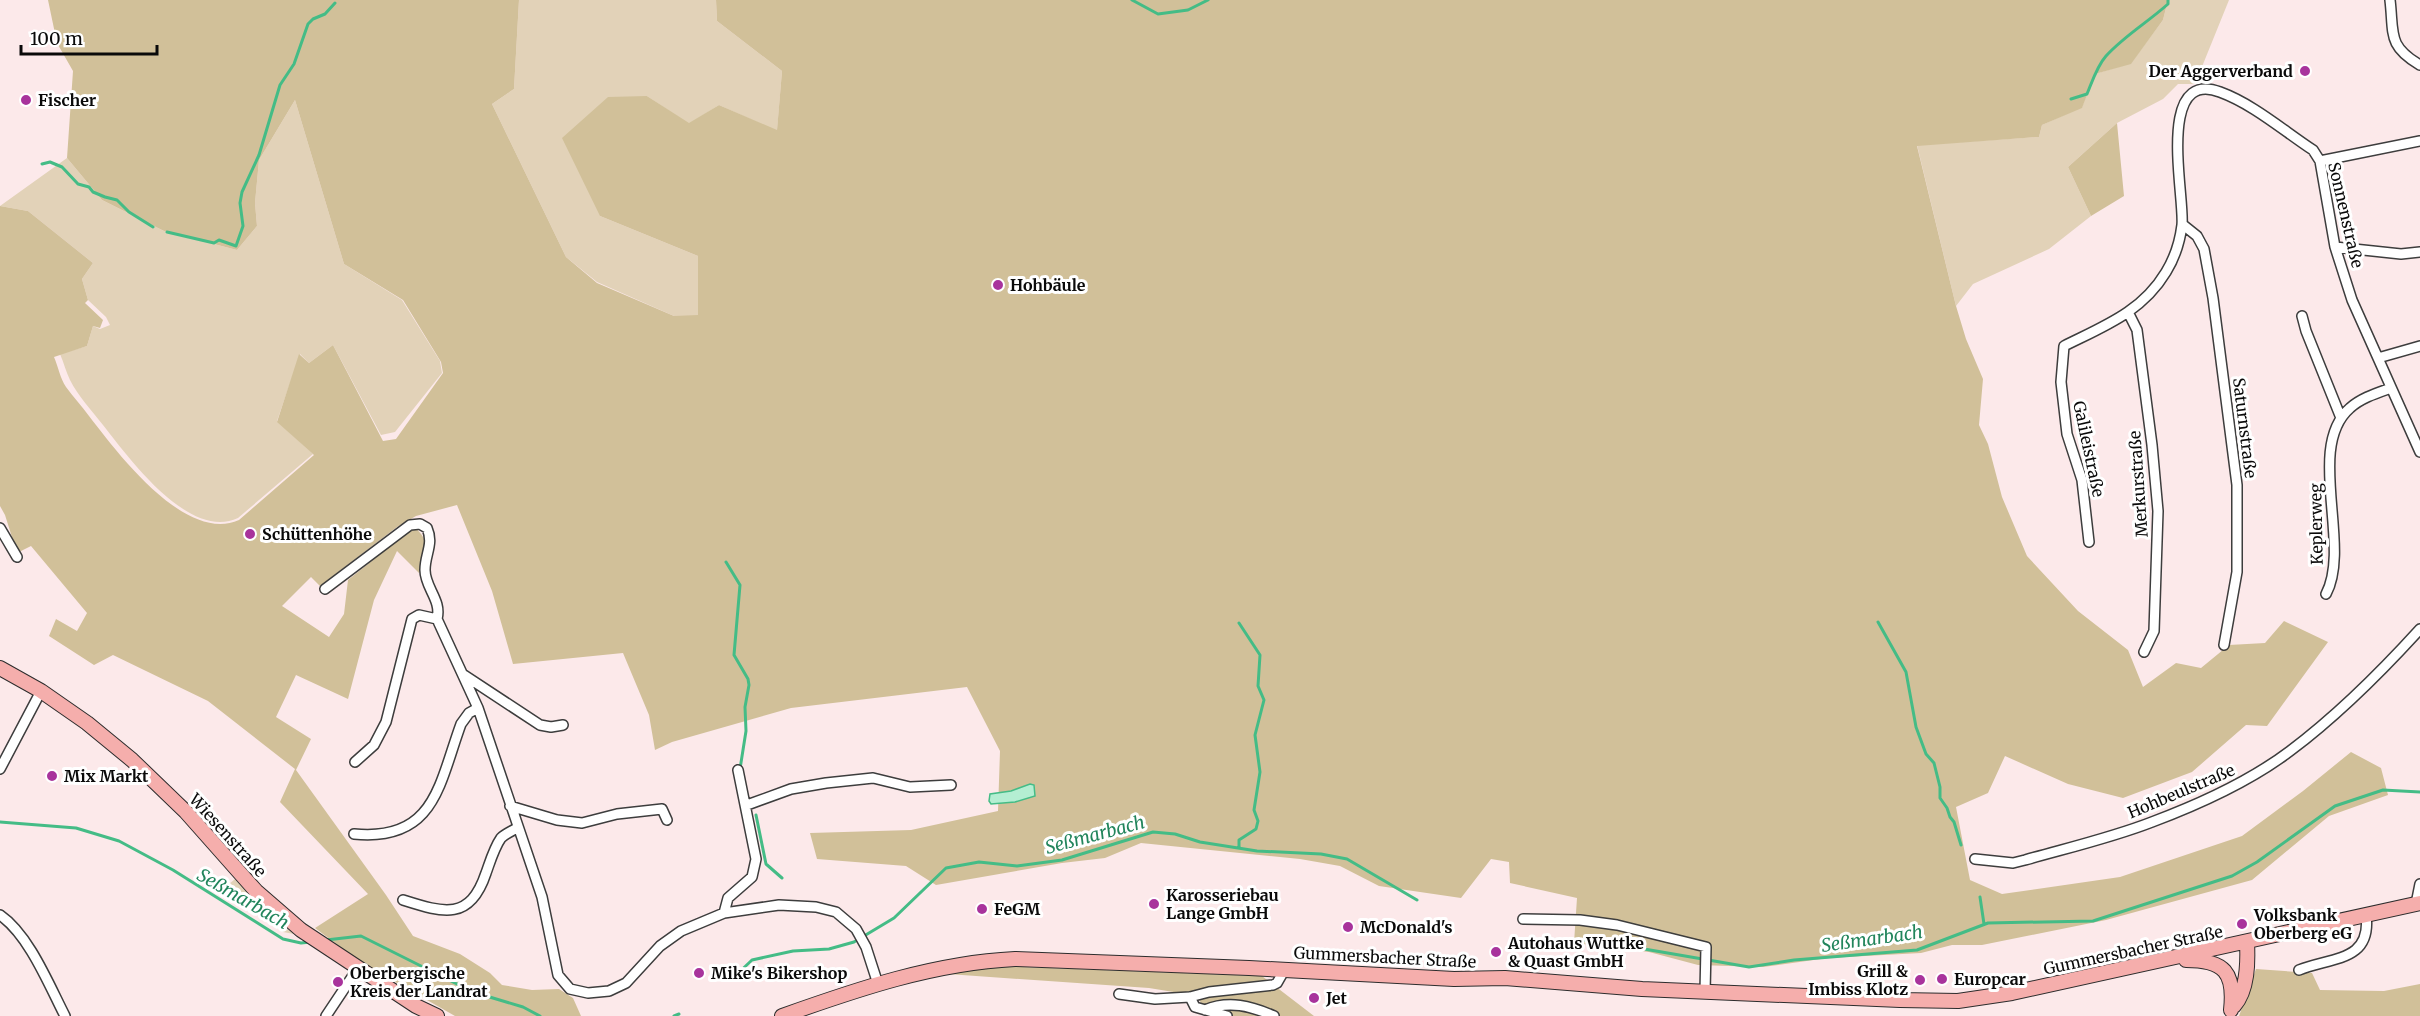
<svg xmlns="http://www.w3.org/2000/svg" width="2420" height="1016" viewBox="0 0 2420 1016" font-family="Merriweather,serif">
  <rect width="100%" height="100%" fill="#fce9ea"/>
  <path fill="#e2d2b8" d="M519 0H716L717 21 782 71 777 131 719 105 689 124 647 96 600 216 698 256V316H674L597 282 566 257 492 104 514 89Z
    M2168 0H2229L2195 84H2178L2163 99 2117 123 2068 167 2091 216 2049 249 1973 284 1956 306 1917 145 2039 137 2042 125 2082 107 2095 74 2131 63 2163 20Z
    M295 100 344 264 402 300 440 361 442 373 395 432 381 435 333 345 309 363 300 354 277 421 313 454 238 518C189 541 129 458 103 425 92 411 78 396 70 380 66 372 64 363 60 354L87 346 93 326 100 329 110 325 106 317 88 300 82 279 93 263 28 211 0 206 67 158 102 200 164 231 237 250 257 226 255 203 259 160Z
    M205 872 222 890 235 879 273 918 294 934 283 932 197 877Z"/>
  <path fill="#d1c099" d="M48 0H519L514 89 492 104 566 257 597 283 674 316 698 315V256L600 216 562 138 608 97 647 96 689 123 719 105 777 130 782 71 717 21 716 0H2168L2163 20 2131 64 2095 74 2082 108 2042 125 2039 137 1917 146 1956 306 1966 339 1983 379 1979 425 1988 444 2002 497 2027 556 2078 611 2128 650 2143 687 2176 663 2201 668 2229 645 2265 643 2284 621 2328 642 2267 726 2246 725 2192 772 2123 798 2068 784 2005 756 1988 793 1956 807 1970 880 2002 894 2120 877 2242 836 2303 791 2351 752 2381 768 2388 795 2329 816 2252 880 2106 920 1982 945H1952L1921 953 1828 958 1763 967 1698 965 1649 952 1574 943 1577 898 1510 883 1509 862 1491 859 1461 898 1379 886 1340 866 1300 859 1141 843 1105 858 1062 863 936 885 906 866 817 859 810 833 911 830 998 811 1000 751 967 687 791 708 672 742 655 750 649 715 623 653 513 664 492 591 457 505 416 516 397 527 320 586 311 577 282 606 329 637 344 614 348 580 414 527C432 541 425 554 419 573L397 551 374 600 348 699 296 675 276 717 311 739 296 770 386 895 413 936 460 954 490 973 502 985 532 990 559 989 573 998 581 1016H455L362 963 315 928 368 894 280 802 295 769 208 701 113 655 94 665 49 636 56 619 77 631 87 613 31 546 17 553 5 515 0 506V206L28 211 93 263 82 279 88 300 85 303 103 320 100 328 93 326 87 346 54 357C58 366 60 378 66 387 73 397 82 406 89 416 117 452 185 544 239 520L314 455 277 422 299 354 309 363 333 345 383 441 396 439 443 373 441 362 403 300 344 264 295 100 259 160 255 203 257 226 237 250 164 231 102 200 67 158 73 71 57 43Z
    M2117 123 2124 196 2091 216 2068 167Z
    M993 966 1262 976 1314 1016H1206L1198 996 1149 988 948 974Z
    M2256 969 2312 973 2320 990 2384 991 2420 984V1016H2239Z"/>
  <path fill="#b4eed2" stroke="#44bc86" stroke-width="1.5" d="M1030 784 1034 785 1035 796 1015 802 991 804 989 801 990 794 1011 791Z"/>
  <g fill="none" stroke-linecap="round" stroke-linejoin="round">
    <path stroke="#44bc86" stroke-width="3" d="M1132 0 1158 14 1188 10 1208 0
      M2071 99 2087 94C2092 82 2097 66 2106 56 2124 36 2148 22 2168 4V0
      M42 164 50 162 62 167 78 184 89 187 93 192 105 197 117 200 129 212 153 227
      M167 232 214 243 219 240 236 246 243 226 240 203 242 192 259 155 280 85 294 64 308 24 313 19 325 14 335 3
      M726 562 740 585 734 655 748 679 749 685 745 707 746 731 740 769
      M1878 622 1906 672 1916 727 1926 754 1934 763 1940 787V798L1947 808 1950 817 1954 822 1961 845
      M1239 623 1260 655 1258 686 1264 700 1255 735 1260 772 1254 810 1258 821 1256 829 1239 840V848
      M756 815 766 864 782 878
      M0 822 76 828 119 841 173 870 283 939 301 943 311 942
      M1980 897 1984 924
      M326 940 361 936 473 992 523 1007 540 1016
      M1548 940H1592L1749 967 1794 960 1917 950 1988 923 2093 921 2232 876 2257 862 2335 806 2383 790 2420 792
      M731 980 752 960 793 951 829 949 854 942 894 918 946 868 979 862 1017 866 1062 860 1153 832 1175 834 1200 842 1257 851 1321 854 1347 859 1417 900
      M674 1016 679 1014"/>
    <g stroke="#3d3d3d" stroke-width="12">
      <path id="street" d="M2390 0C2394 33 2387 46 2420 65
        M2320 161 2420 141
        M2182 224 2197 236 2204 249 2213 298 2237 485V572L2224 645
        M2335 247 2401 254 2420 252
        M2129 314 2137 330 2152 445 2158 511 2154 631 2144 652
        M2302 316 2306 331 2341 418
        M2378 358 2420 346
        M0 528 17 557
        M2089 542 2082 480 2067 434 2061 382 2064 346C2104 326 2142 312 2166 272 2174 259 2180 241 2182 225 2185 197 2155 68 2220 92 2253 104 2284 131 2313 150L2320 161 2335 247 2352 300 2420 452
        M325 589 410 525 420 524 427 528C434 544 425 554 425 570 425 588 442 600 437 619L478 708 542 897 558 975 570 989 588 993 609 991 626 983 660 946 681 931 724 913 779 905 816 907 836 912 856 929 866 947 878 984
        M2326 594C2352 545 2305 447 2350 408 2361 398 2377 393 2391 388
        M464 675 540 725 551 727 563 725
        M355 762 374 745 386 722 412 619 419 615 437 619
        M0 769 41 691
        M747 805 791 789 826 783 873 778 910 787 951 785
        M510 806 557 820 582 823 617 814 662 809 667 820
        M354 834C435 842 439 784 461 724L469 713 478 708
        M1975 859 2013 863 2025 860C2067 848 2111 838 2152 822 2200 804 2249 782 2290 751 2338 715 2380 673 2420 629
        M403 900C444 913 470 921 486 873 490 862 494 848 501 838 505 834 512 831 517 828
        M2416 904 2420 884
        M724 913 728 898 752 877 756 859 738 770
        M0 915C29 935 49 985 65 1016
        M1523 919 1580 920 1617 925 1706 947 1705 992
        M2299 970C2331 957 2372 962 2366 915
        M1119 994 1155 999 1190 997 1209 992 1273 985 1277 983 1285 969
        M1190 997 1195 1007 1227 1016
        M1205 1010C1229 1000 1251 1006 1274 1016
        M326 1016 358 968"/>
    </g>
    <g stroke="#2c2c2c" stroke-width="16">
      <path id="secondary" d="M0 668 41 691 87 723 132 760 186 812 256 891 301 930 416 1006 437 1016
        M2186 960C2225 960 2235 973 2231 1010
        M2234 1006C2248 990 2248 962 2247 942
        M782 1016C858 989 934 963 1015 959L1249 968 1454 979 1505 978 1642 989 1900 1000 1958 1001 2012 993 2420 903"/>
    </g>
    <use href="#street" stroke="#fff" stroke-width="9"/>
    <use href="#secondary" stroke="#f5aeac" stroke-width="14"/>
  </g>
  <g fill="#a8339c" stroke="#fff" stroke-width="2">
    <circle cx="2305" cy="71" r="6"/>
    <circle cx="26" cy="100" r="6"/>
    <circle cx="998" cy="285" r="6"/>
    <circle cx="250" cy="534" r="6"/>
    <circle cx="52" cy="776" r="6"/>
    <circle cx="1154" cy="904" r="6"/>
    <circle cx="982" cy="909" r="6"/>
    <circle cx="2242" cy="924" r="6"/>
    <circle cx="1348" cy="927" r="6"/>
    <circle cx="1496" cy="952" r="6"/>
    <circle cx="699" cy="973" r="6"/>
    <circle cx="1942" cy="979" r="6"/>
    <circle cx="1920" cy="980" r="6"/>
    <circle cx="338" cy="982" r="6"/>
    <circle cx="1314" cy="998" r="6"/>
  </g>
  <g text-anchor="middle" stroke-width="6" stroke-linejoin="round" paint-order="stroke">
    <g font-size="16" font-weight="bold" fill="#0a0a0a" stroke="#fff" text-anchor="start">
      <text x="2293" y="77" text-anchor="end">Der Aggerverband</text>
      <text x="38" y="106">Fischer</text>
      <text x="1010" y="291">Hohbäule</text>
      <text x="262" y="540">Schüttenhöhe</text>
      <text x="64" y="782">Mix Markt</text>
      <text x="1166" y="901">Karosseriebau<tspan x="1166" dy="18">Lange GmbH</tspan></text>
      <text x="994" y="915">FeGM</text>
      <text x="2254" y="921">Volksbank<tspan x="2254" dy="18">Oberberg eG</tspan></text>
      <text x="1360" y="933">McDonald's</text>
      <text x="1508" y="949">Autohaus Wuttke<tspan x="1508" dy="18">&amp; Quast GmbH</tspan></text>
      <text x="1908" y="977" text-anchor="end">Grill &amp;<tspan x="1908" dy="18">Imbiss Klotz</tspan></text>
      <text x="350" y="979">Oberbergische<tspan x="350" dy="18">Kreis der Landrat</tspan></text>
      <text x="711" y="979">Mike's Bikershop</text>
      <text x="1954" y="985">Europcar</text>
      <text x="1326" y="1004">Jet</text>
    </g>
    <g font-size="16" fill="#0a0a0a" stroke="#fff">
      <text transform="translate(2346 215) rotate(77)" y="6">Sonnenstraße</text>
      <text transform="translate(2245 428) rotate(83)" y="6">Saturnstraße</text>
      <text transform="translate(2089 449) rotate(78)" y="6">Galileistraße</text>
      <text transform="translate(2138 484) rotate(-94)" y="6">Merkurstraße</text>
      <text transform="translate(2316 524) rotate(-91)" y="6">Keplerweg</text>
      <text transform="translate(2181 791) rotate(-23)" y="6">Hohbeulstraße</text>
      <text transform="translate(228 835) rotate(48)" y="6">Wiesenstraße</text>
      <text transform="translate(2133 950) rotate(-12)" y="6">Gummersbacher Straße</text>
      <text transform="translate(1385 957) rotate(3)" y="6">Gummersbacher Straße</text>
    </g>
    <g font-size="18" font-style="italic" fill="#22855c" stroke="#fff">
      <text transform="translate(1095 835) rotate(-15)" y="6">Seßmarbach</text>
      <text transform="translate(243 899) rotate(30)" y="6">Seßmarbach</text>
      <text transform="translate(1872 939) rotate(-8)" y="6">Seßmarbach</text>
    </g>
  </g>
  <path d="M21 45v9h136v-9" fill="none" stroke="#0a0a0a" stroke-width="3"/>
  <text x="30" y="45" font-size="18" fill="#0a0a0a" stroke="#ffffff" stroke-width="4.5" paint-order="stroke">100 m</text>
</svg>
